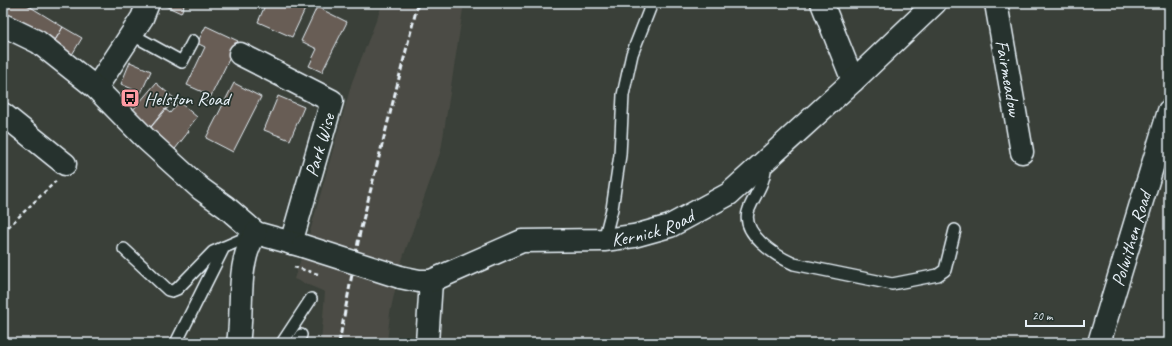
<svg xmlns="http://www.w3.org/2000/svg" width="1172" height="346" viewBox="0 0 1172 346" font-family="Caveat,sans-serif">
  <rect width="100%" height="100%" fill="#3a4039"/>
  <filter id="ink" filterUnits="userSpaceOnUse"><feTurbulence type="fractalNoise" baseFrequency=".025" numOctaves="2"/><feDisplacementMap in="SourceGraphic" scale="8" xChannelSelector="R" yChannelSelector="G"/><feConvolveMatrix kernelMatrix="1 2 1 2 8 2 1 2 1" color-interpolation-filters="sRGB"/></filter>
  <g filter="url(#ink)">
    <path fill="#4b4c45" d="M383 3H464L441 150 401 263 390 313 387 343H321L325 292 294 279 307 242 352 82Z"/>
    <path fill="#685d55" stroke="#e8f1f8" d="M3 3H24L63 27 51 47 3 19Z
      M159 3H185L181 13Z
      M266 3H296L306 7 292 37 258 22Z
      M317 7 347 22 322 72 309 66 317 49 301 41Z
      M206 26 238 41 208 102 204 100 207 94 187 85 205 47 197 43Z
      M63 27 82 38 70 58 51 47Z
      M130 62 151 71 141 93 121 84Z
      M156 83 175 99 146 133 127 117Z
      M234 83 261 97 233 152 206 138Z
      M278 96 304 107 290 140 264 130Z
      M179 102 197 117 187 130 189 131 172 153 146 133 165 109 170 113Z"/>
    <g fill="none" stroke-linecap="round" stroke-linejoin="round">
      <g stroke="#e8f1f8" stroke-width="14">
        <path id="service" d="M131 34 182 62 193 41
          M766 163C764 186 757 190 749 209 739 233 776 256 794 264L892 284 938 275 945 270 955 230
          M604 240 612 209 620 155 623 95 632 54 652 3
          M124 249 168 290 172 291 177 289 213 252 252 235
          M176 343 224 247
          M282 343 311 299
          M296 343 301 335"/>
      </g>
      <g stroke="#e8f1f8" stroke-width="25">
        <g id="minor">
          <path d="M822 3 853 81"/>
          <path id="s1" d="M996 3 1022 152"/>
          <path d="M240 54 332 101 291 243"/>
          <path d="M96 88 142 18 148 3"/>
          <path d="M3 114 65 164"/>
          <path d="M427 343 431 281"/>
          <path id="s2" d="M1099 343 1169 111"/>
        </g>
      </g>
      <g stroke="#e8f1f8" stroke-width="25">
        <g id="tertiary">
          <path d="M3 25 38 42 96 88 146 139 201 189 226 207 256 233 303 246"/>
          <path id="s3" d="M400 277 419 281H431L522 241 604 240 634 236 670 226 729 194 853 81 935 3"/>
          <path d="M238 343C244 307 235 264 256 233"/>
        </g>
      </g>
      <path stroke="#e8f1f8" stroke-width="2.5" stroke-dasharray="4 3" stroke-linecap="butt" d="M3 232 56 181"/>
      <use href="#service" stroke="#26332d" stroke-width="11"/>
      <use href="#minor" stroke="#26332d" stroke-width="22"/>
      <use href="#tertiary" stroke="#26332d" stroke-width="22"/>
      <path stroke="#e8f1f8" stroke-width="3" stroke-dasharray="6 3" stroke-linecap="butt" d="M339 343 360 232 418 3"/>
      <g stroke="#e8f1f8" stroke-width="25" stroke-linecap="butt">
        <path id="tertiary-bridge" d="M303 246 400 277"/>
      </g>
      <path stroke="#e8f1f8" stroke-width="2.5" stroke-dasharray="4 3" stroke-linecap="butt" d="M294 267 318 274"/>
      <use href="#tertiary-bridge" stroke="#26332d" stroke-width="22"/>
    </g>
  </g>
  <defs>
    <g id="bus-square" transform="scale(1)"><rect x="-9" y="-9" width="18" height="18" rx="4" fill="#ff9aa2" stroke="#26332d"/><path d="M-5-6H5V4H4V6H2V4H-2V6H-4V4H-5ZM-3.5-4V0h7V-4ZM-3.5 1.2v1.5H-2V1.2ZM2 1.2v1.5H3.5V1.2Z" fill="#111"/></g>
  </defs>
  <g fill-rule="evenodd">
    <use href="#bus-square" x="130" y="98"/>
  </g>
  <g text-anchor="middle" stroke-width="3.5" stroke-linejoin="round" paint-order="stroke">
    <g font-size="19" fill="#e8f1f8" stroke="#26332d">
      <text dy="7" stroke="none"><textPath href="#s1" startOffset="76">Fairmeadow</textPath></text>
      <text transform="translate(319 145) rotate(-74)" y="7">Park Wise</text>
      <text dy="7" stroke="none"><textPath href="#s3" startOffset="263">Kernick Road</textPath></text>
      <text dy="7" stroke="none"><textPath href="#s2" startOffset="109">Polwithen Road</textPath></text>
    </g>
    <g font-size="19" fill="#e8f1f8" stroke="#26332d" text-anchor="start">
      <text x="144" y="105">Helston Road</text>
    </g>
  </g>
  <rect width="1172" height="346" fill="none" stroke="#26332d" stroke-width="16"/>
  <rect x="8" y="8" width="1156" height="330" fill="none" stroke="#e8f1f8" stroke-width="1.5" filter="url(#ink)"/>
  <path d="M1026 320v6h58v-6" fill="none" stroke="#e8f1f8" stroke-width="2"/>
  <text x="1032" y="320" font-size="12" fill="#e8f1f8" stroke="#26332d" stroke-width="3" paint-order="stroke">20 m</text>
</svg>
